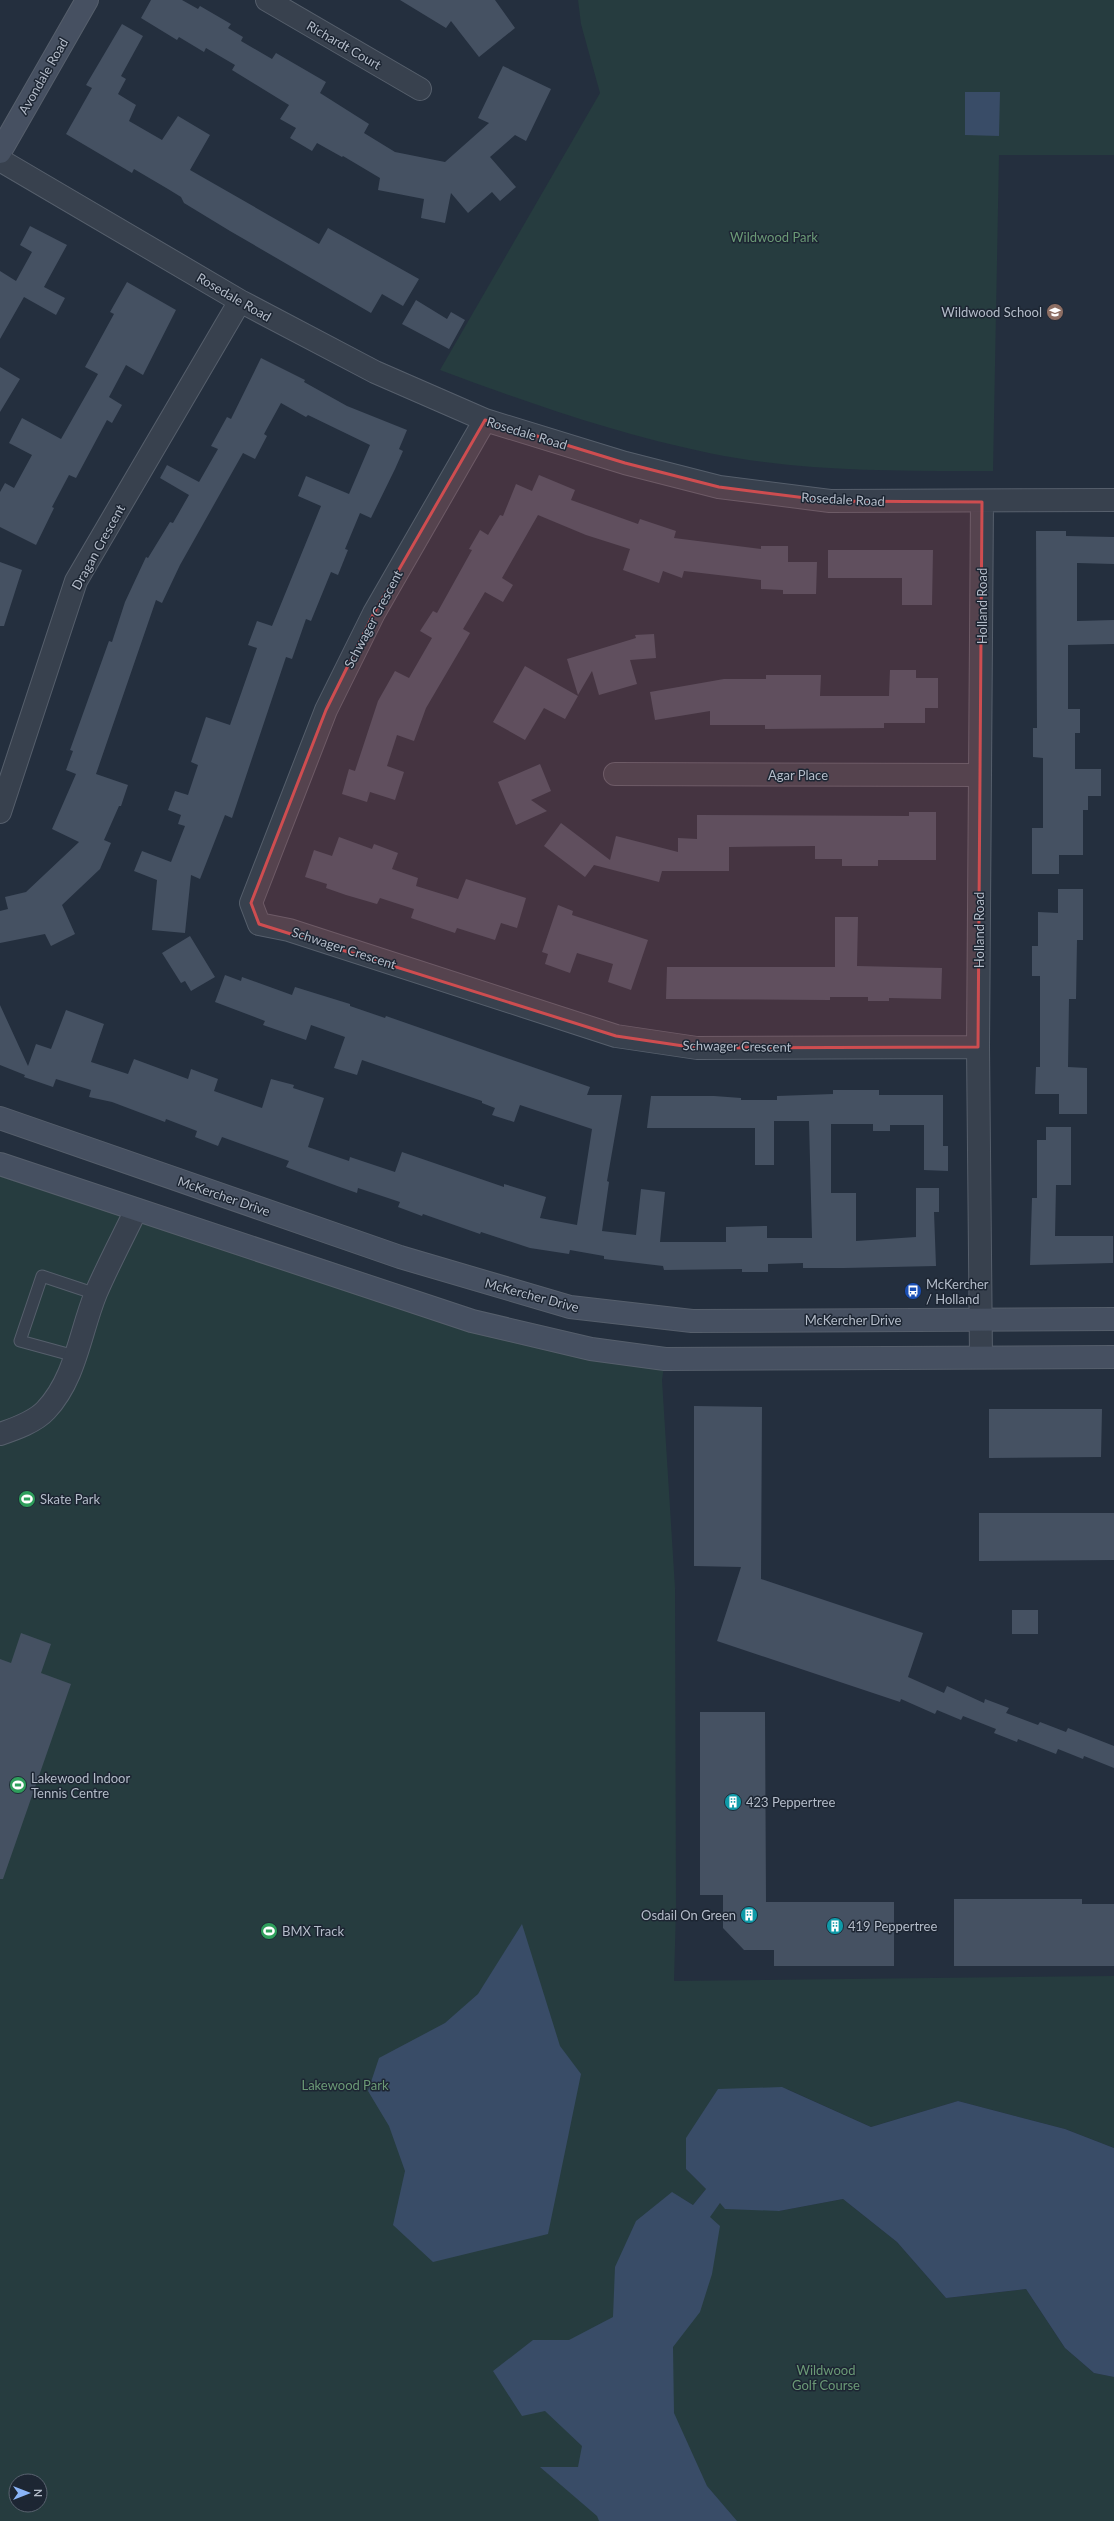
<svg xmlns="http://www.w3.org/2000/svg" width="1114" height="2521" viewBox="0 0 1114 2521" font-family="Lato,sans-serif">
  <rect width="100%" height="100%" fill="#242f3e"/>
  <path fill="#263c3f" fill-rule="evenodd" d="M578 0H1114V155H999L993 471C898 471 802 472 709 453 617 434 528 403 440 370L600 93 581 24Z
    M0 1162 472 1321 665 1359 662 1380 675 1588 676 1909 674 1981 1114 1976V2148L1065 2129 958 2101 871 2127 787 2089 686 2169 706 2189 693 2205 680 2197 714 2222 709 2217 720 2203 779 2211 843 2199 897 2242 946 2298 1026 2289 1065 2348 1094 2373 1114 2377V2521H0ZM16 2481H40V2505H16Z"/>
  <path fill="#394c67" d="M965 92H1000L999 136 965 135Z
    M522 1924 560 2046 581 2074 548 2234 433 2262 393 2225 405 2171 389 2126 368 2091 379 2058 445 2023 478 1994Z
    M782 2087 871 2127 958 2101 1065 2129 1114 2148V2377L1094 2373 1065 2348 1026 2289 946 2298 897 2242 843 2199 779 2211 725 2209 720 2203 710 2217 720 2226 712 2274 700 2312 673 2347 674 2413 707 2486 737 2521H599L597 2516 540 2467H578L582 2446 545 2411 522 2416 493 2371 533 2340H569L613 2317 615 2267 636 2221 672 2192 693 2205 706 2189 686 2169V2138L718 2089Z"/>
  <path fill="#455162" d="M151 0H182L198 9 200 6 231 24 228 28 243 37 241 41 272 59 276 53 326 82 320 93 369 124 364 133 395 152 445 162 489 123 478 118 503 66 551 89 526 141 515 135 490 157 516 187 500 201 492 192 468 213 451 193 445 223 421 218 424 199 378 190 380 178 343 156 342 157 317 143 312 151 290 138 296 128 280 119 289 105 232 70 235 65 206 48 204 52 179 37 177 40 141 18Z
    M400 0H495L515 28 479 57 451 21 446 28Z
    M122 24 143 36 121 76 126 79 118 94 136 105 129 121 162 140 178 116 210 135 190 170 319 244 328 228 419 279 403 306 382 294 371 313 230 231 184 203 181 197 168 189 134 169 132 173 66 134 92 88 86 85Z
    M30 226 67 245 44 287 65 298 56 315 24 297 0 339V271L16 281 32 252 20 245Z
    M127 282 176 310 143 375 126 365 109 397 122 405 112 423 107 420 76 478 69 475 52 507 54 508 36 545 0 527V492L5 483 14 488 32 455 9 443 22 418 61 439 98 374 85 367 114 314 110 312Z
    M416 300 447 319 451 312 465 320 449 349 402 324Z
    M261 358 305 380 304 382 347 406 407 430 399 449 403 451 395 469 371 518 360 513 345 549 348 550 338 575 331 572 311 621 306 619 292 659 286 657 232 818 225 815 200 879 191 875 185 933 152 930 157 880 134 871 142 851 171 862 185 826 178 824 181 815 168 810 175 791 188 795 198 765 191 762 206 717 230 725 257 648 248 645 257 621 272 626 321 506 298 496 306 476 349 494 370 445 308 415 306 417 281 403 264 434 267 436 255 459 243 453 180 565 162 603 156 600 96 774 128 785 121 806H119L104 840 111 843 100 869 62 905 75 934 51 946 45 934 0 943V911L8 909 5 897 26 892 79 842 52 829 76 774 66 770 73 751 70 750 109 641 112 642 125 602 146 557 148 558 170 522 173 523 189 495 160 478 167 465 199 482 218 449 211 446 227 417 231 419Z
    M0 367 20 379 0 412Z
    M539 475 575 490 571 500 638 524 640 519 676 531 674 538 761 549V546H788V562H817L816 594H783V590L761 589V580L684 571 682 578 663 571 659 583 623 570 630 549 586 535 538 515 502 578 513 585 503 602 485 592 463 629 470 633 426 708 414 741 397 735 387 766 404 772 395 800 370 792 367 802 342 794 349 769 355 771 378 701 395 671 409 678 432 638 420 631 433 611 437 613 472 550 469 549 480 530 488 535 500 515 503 516 516 484 532 491Z
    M1036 531H1066V536L1114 537V564L1077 563V621L1114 620V644L1068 645V709H1080V733H1075V769H1101V796H1088V810H1083V855H1059V874H1032V828H1043V758L1033 757V728H1037Z
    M828 550H933L932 605H902V578H828Z
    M0 562 22 570 4 626H0Z
    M654 634 656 658 630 660 637 684 599 695 592 671 578 695 567 659 636 638 635 635Z
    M525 666 578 696 565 719 544 708 525 740 493 722Z
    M890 670H916V678H938V708H925V723H884V728L765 729V725H710V711L655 720 650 692 724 679H766V675H821L820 696H889Z
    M540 764 551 791 531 800 547 811 516 825 498 782Z
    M909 812H936V860H878V866H842V859H815V846L729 847V871H662L659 882 594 865 585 877 544 846 561 823 610 860 616 836 678 852V838L697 839V815L909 816Z
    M339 837 372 849 374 844 398 853 392 869 418 878 416 886 458 899 466 879 526 898 517 928 501 923 495 940 457 928 455 933 411 918 414 909 380 898 377 904 346 895 326 888 327 884 305 877 314 850 332 856Z
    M1058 889H1083V940H1077L1076 999H1069L1068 1067 1087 1068V1114H1059V1094H1035L1036 1067H1040V976H1032V946H1038V912L1058 913Z
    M558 905 573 911 572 915 648 940 631 990 608 982 613 964 577 953 570 973 545 964 548 954 542 952Z
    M835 917H858L857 966 942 968 941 999 889 998V1001H868V997H830V1000L666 999 667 967H835Z
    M190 936 215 977 191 991 185 981 181 983 162 953Z
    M225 975 241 981 242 977 292 995 295 987 350 1004V1006L385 1018 386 1016 590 1087 587 1095H622L607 1181 609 1182 602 1231 636 1235 641 1189 665 1192 660 1242H726V1227L767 1226V1238H812L809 1121H774V1165H755V1128H647L651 1096H714L741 1098V1100H777V1096L833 1094V1090H879V1095H943V1146H948V1171L924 1170V1125H890V1131H873V1124H831V1193H856V1241L916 1237V1188H939V1212H934L936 1266 844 1268H803V1263L768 1264V1272H742V1269L664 1270 663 1266 604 1259V1256L570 1250 569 1254 530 1248 481 1232 480 1234 423 1214 422 1216 398 1207 400 1202 358 1188 357 1193 340 1187 286 1167 289 1161 222 1137 218 1146 195 1137 197 1131 166 1119 165 1122 112 1102 89 1097 91 1090 56 1079 53 1087 24 1077 25 1075 0 1065V1005L28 1066 36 1044 51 1049 66 1010 104 1024 91 1062 128 1074 134 1059 188 1079 191 1069 218 1079 214 1091 262 1108 271 1079 294 1085 293 1088 324 1098 308 1147 349 1161 350 1157 395 1172 402 1152 504 1187V1184L546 1197 540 1218 577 1225 592 1129 520 1105 514 1122 492 1115 495 1108 482 1103V1101L362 1060 357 1075 334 1068 345 1037 311 1025 306 1040 263 1025 265 1021 215 1002Z
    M1046 1127H1071V1185H1056L1055 1236H1113V1263L1030 1265 1032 1198H1037V1140H1046Z
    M694 1406 762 1407 761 1579 923 1633 908 1677 944 1693 947 1686 984 1703 985 1699 1009 1708 1006 1713 1038 1725 1040 1722 1066 1732 1068 1728 1114 1746V1768L1084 1756 1083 1759 1058 1749 1056 1754 1018 1739 1017 1742 994 1733 996 1729 963 1716 961 1720 937 1710 935 1714 901 1699 900 1702 717 1641 741 1567 694 1566Z
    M989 1409H1102L1101 1457 989 1458Z
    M979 1513H1114V1560L979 1561Z
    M1012 1610H1038V1634H1012Z
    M21 1633 51 1644 41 1673 71 1684 3 1879H0V1659L11 1663Z
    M700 1712H765L766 1902H894V1966H774V1950H744L723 1928V1895H700Z
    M954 1899H1082V1904H1114V1966H954Z"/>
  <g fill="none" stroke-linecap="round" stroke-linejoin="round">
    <g stroke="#565f6c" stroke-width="13">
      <path id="lane" d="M75 1356 20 1341 42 1276 96 1294"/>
    </g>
    <g stroke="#565f6c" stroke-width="24">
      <path id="street" d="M267 0 420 89
        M0 160 240 301 375 372 485 420 625 463 719 487 830 501 1114 500
        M485 420 374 613 326 710 251 903 259 924 289 930 616 1036 697 1048 978 1047
        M615 774 980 775
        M0 812 76 581 240 301
        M981 1357 978 1047 982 502
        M0 1434C15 1429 35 1422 46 1410 76 1378 80 1332 96 1293 108 1265 123 1237 136 1210"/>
    </g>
    <g stroke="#565f6c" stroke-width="24">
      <path id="secondary" d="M0 152 87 0
        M0 1118 400 1257 570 1307 692 1321 1114 1319
        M0 1164 472 1321 591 1349 665 1359 1114 1357"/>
    </g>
    <use href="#lane" stroke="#38414e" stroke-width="11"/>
    <use href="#street" stroke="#38414e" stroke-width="22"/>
    <use href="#secondary" stroke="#465061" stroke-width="22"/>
  </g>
  <path fill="#ce4d50" fill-opacity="0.2" stroke="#ce4d50" stroke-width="3" stroke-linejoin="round" d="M485 420 625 463 719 487 830 501 982 502 978 1047 697 1048 616 1036 259 924 251 903 326 710 374 613Z"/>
  <defs>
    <g id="school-disc" transform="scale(0.9)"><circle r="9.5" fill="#8d6e63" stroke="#1d2633"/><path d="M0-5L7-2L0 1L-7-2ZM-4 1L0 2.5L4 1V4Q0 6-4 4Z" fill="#fff"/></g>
    <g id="bus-disc" transform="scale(0.9)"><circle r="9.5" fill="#1a4fb4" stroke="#1d2633"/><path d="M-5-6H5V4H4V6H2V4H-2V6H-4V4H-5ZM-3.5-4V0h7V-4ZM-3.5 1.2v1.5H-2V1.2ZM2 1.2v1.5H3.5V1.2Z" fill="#fff"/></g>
    <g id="stadium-disc" transform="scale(0.9)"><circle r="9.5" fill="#2e9e5b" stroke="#1d2633"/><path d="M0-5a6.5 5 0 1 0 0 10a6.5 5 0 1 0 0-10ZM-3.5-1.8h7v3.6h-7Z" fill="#fff"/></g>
    <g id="building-disc" transform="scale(0.9)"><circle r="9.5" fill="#0f9aa8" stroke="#1d2633"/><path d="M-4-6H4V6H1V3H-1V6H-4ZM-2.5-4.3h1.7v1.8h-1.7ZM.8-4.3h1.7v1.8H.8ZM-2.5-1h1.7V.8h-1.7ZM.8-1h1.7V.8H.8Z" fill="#fff"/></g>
  </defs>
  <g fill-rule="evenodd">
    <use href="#school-disc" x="1055" y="312"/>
    <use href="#bus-disc" x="913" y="1291"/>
    <use href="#stadium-disc" x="27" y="1499"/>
    <use href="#stadium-disc" x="18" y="1785"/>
    <use href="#building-disc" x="733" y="1802"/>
    <use href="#building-disc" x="749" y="1915"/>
    <use href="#building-disc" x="835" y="1926"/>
    <use href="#stadium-disc" x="269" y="1931"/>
  </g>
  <g text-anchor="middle" stroke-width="3" stroke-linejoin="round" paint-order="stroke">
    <g font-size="13" fill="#b4bcc9" stroke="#1d2633">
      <text transform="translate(344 45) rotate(30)" y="5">Richardt Court</text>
      <text transform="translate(43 76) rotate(-60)" y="5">Avondale Road</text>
      <text transform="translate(234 297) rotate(30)" y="5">Rosedale Road</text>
      <text transform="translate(527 433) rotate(17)" y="5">Rosedale Road</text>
      <text transform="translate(843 499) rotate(3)" y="5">Rosedale Road</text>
      <text transform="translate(98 547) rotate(-61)" y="5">Dragan Crescent</text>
      <text transform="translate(982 606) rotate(-90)" y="5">Holland Road</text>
      <text transform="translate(373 619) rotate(-62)" y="5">Schwager Crescent</text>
      <text x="798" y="780">Agar Place</text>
      <text transform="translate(979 930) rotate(-90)" y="5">Holland Road</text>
      <text transform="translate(344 948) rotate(18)" y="5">Schwager Crescent</text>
      <text transform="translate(737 1046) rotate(1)" y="5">Schwager Crescent</text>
      <text transform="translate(224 1196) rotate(19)" y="5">McKercher Drive</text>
      <text transform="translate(532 1295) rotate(15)" y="5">McKercher Drive</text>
      <text x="853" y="1325">McKercher Drive</text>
    </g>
    <g font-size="13" fill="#6b9a76" stroke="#1d2633">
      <text x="774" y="242">Wildwood Park</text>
      <text x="345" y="2090">Lakewood Park</text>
      <text x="826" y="2375">Wildwood<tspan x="826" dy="15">Golf Course</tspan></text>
    </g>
    <g font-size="13" fill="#b4bcc9" stroke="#1d2633" text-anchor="start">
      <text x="1042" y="317" text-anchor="end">Wildwood School</text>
      <text x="926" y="1289">McKercher<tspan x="926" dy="15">/ Holland</tspan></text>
      <text x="40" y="1504">Skate Park</text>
      <text x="31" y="1783">Lakewood Indoor<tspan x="31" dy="15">Tennis Centre</tspan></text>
      <text x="746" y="1807">423 Peppertree</text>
      <text x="736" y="1920" text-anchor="end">Osdail On Green</text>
      <text x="848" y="1931">419 Peppertree</text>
      <text x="282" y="1936">BMX Track</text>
    </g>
  </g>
  <g transform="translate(28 2493) rotate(90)"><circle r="19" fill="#1d2633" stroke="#59626f"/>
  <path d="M0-3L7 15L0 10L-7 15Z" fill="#8ab4f8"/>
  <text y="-6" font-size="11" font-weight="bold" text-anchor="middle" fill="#b4bcc9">N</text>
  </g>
</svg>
